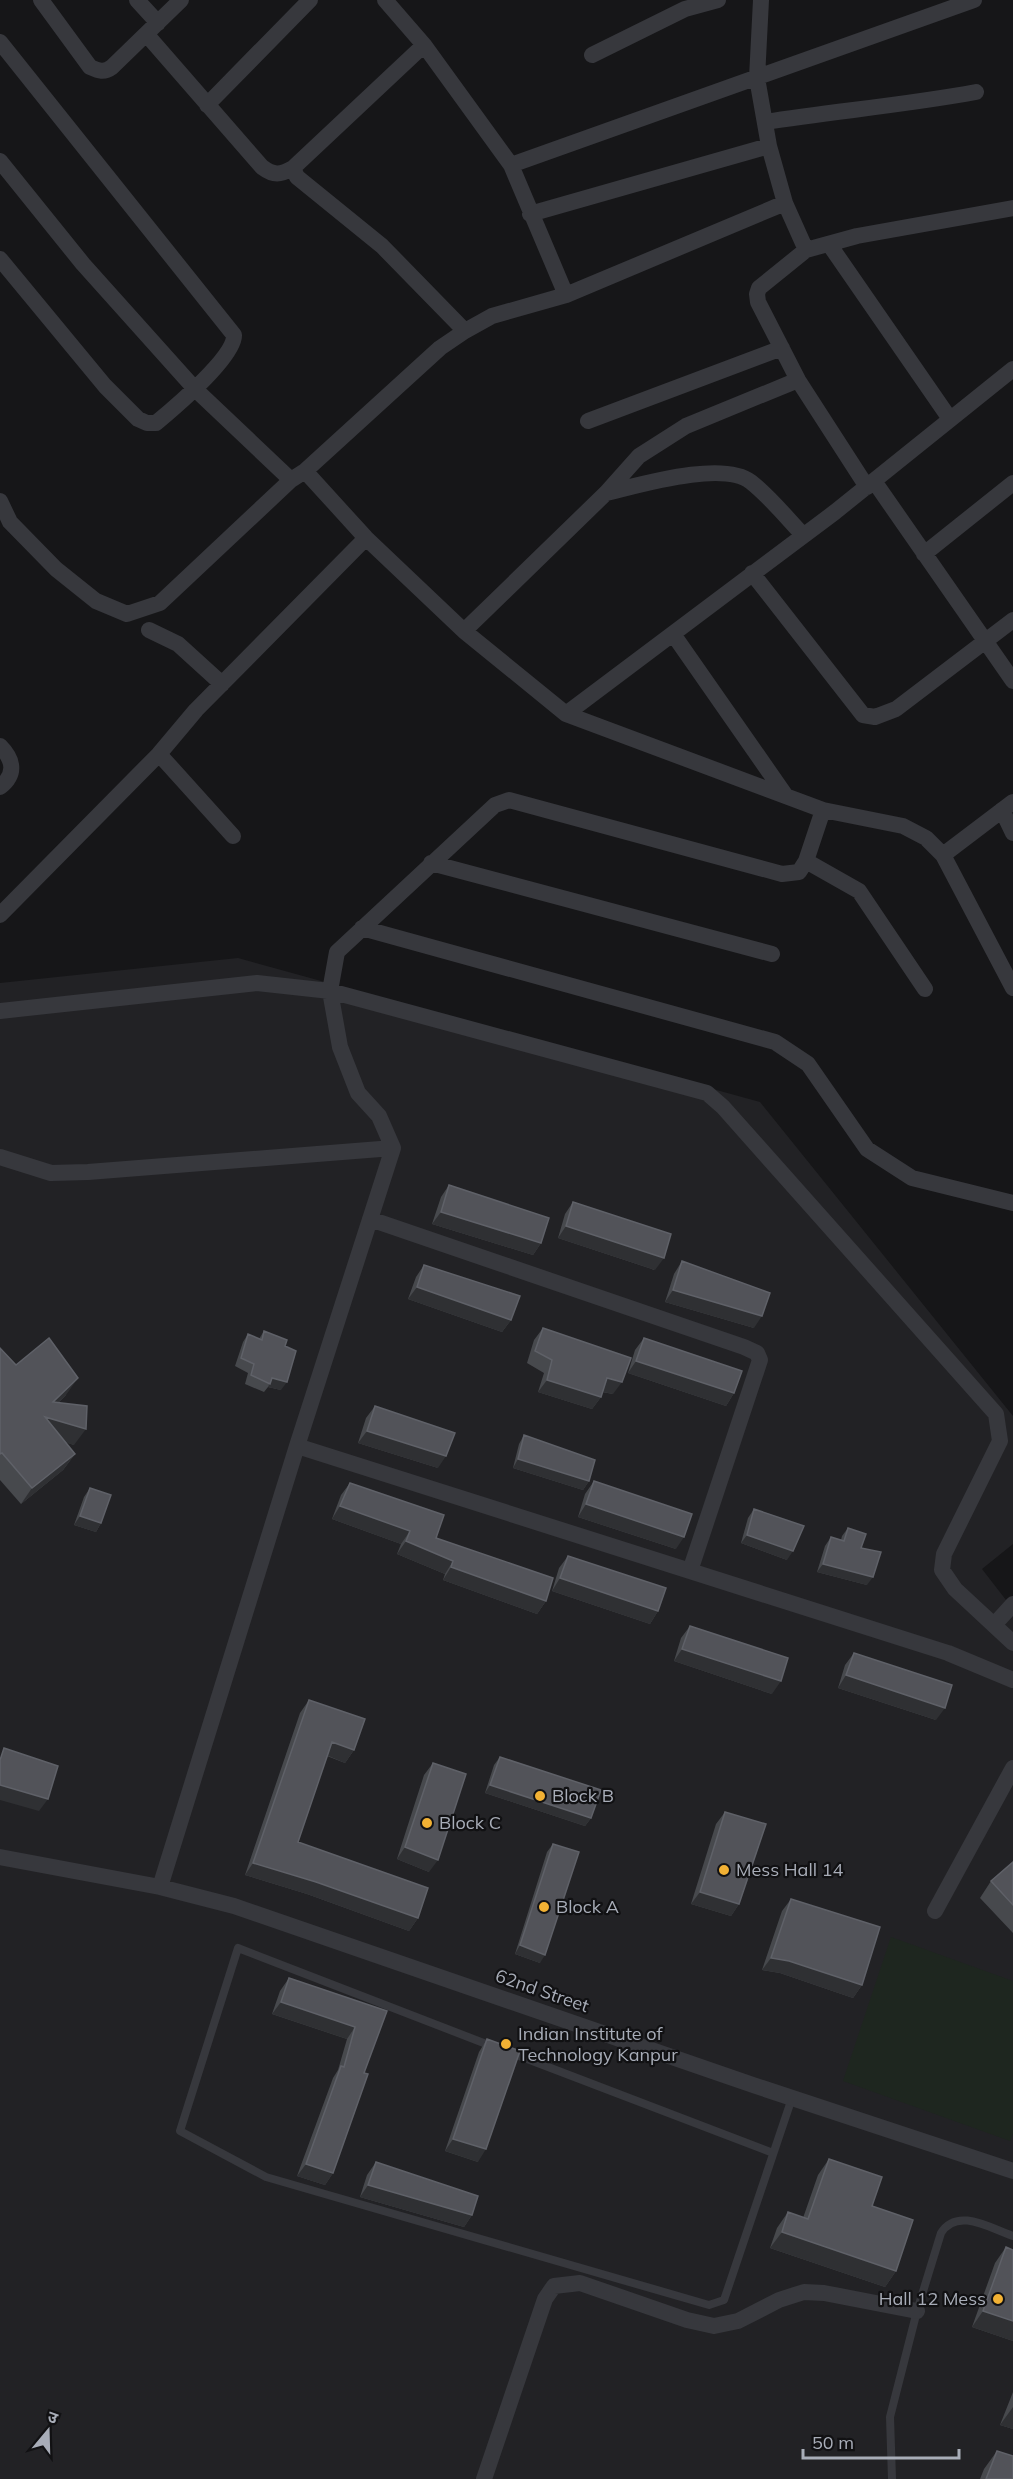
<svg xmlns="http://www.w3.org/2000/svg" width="1013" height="2479" viewBox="0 0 1013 2479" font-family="Mulish,'Noto Sans Devanagari',sans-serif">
  <rect width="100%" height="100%" fill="#161618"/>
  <path fill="#222225" d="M238 958 760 1102 1013 1416V1544L982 1569 1013 1609V2479H0V983Z"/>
  <path fill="#1e261f" d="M891 1937 1013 1981V2134L1010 2141 843 2081Z"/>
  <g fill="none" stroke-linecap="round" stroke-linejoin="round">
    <path stroke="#37383d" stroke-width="8" d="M494 2047 238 1948 180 2131 266 2177 709 2305 724 2300 792 2098
      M509 2052 773 2153
      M892 2479 890 2417 917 2311 941 2233C957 2207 990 2228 1013 2236"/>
    <path stroke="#37383d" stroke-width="16" d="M41 0 90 67C99 71 104 73 112 67L181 0
      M137 0 158 23
      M385 0 424 45 511 165 566 295
      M761 0 757 78 769 146 785 203
      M147 35 262 167C274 176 280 175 293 168L424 45
      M0 42 234 335C235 357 174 408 156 423H147L138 419 105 386 0 259
      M592 55 685 9 718 0
      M207 105 310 0
      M765 122C835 111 906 105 976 92
      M0 161 83 264 195 389 291 480 305 471 366 538 464 631 566 714 823 810 806 861 799 872 782 874 509 800 495 805 337 952 330 991 340 1047 358 1093 379 1116 393 1148 297 1446 160 1887 0 1857
      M511 165 974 0
      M293 168 297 177 382 246 465 331
      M530 214 769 146
      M829 244 950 419
      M806 250 759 288 757 294 758 302 798 380 867 487
      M588 421 782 348
      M305 471 440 348 465 331 492 316 566 295 785 203 806 250 857 236 1013 208
      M874 481 1013 681
      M606 493C640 485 723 460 751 482 770 497 787 518 803 535
      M0 501 10 522 56 569 96 601 127 614 160 603 291 480
      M924 554 1013 483
      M752 573 863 715 875 717 896 709 1013 620
      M149 630 178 644 222 684
      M464 631 606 493 639 456 686 426 798 380
      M673 634 786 796
      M566 714 835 512 1013 369
      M0 746C13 759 17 774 0 787
      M159 754 233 836
      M823 810 903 826 926 838 943 855 1013 988
      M1002 810 1013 833
      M943 855 1013 802
      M806 861 859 891 925 989
      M431 863 772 954
      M0 915 159 754 196 710 366 538
      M362 928 775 1042 808 1064 867 1149 912 1178 1013 1203
      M0 1011 257 983 330 991 707 1093 723 1107 996 1414 1000 1441 944 1554 942 1570 955 1589 1013 1643
      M0 1157 51 1173 88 1172 393 1148
      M370 1219 744 1347 757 1353 760 1360 690 1571
      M297 1446 948 1653 1013 1680
      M994 1625 1013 1604
      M160 1887 234 1906 753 2085 1013 2171
      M935 1911 1013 1768
      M484 2479 545 2299 554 2286 580 2283 687 2320 714 2326 738 2321 779 2300 804 2292 824 2293 917 2311"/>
  </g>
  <path fill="#47494d" d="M449 1185 541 1243 533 1255 432 1224 441 1197Z
    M573 1202 655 1270 558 1238 565 1214Z
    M682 1261 754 1328 665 1302 674 1274Z
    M424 1265 511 1320 502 1332 408 1299 416 1277Z
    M543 1328 613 1394 602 1392 601 1397 592 1409 538 1392 544 1373 527 1363 534 1340Z
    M264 1331 285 1346 281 1390 268 1387 264 1392 245 1384 248 1373 235 1366 243 1342 248 1334 259 1339Z
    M644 1338 734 1393 726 1406 628 1373 635 1350Z
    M0 1348 16 1365 66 1395 58 1403 74 1445 65 1442 75 1454 63 1470 21 1504 0 1480Z
    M375 1406 438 1468 358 1443 366 1418Z
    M524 1435 589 1481 583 1490 513 1468 519 1444Z
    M594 1481 676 1549 578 1517 585 1494Z
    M350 1483 436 1538 546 1601 537 1614 443 1580 445 1574 397 1554 401 1544 332 1519 341 1495Z
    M90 1488 101 1523 96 1532 74 1525 84 1497Z
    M754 1509 787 1560 741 1543 748 1518Z
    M848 1528 861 1548 867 1585 817 1572 825 1546 831 1537 841 1540 842 1536Z
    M568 1556 658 1611 650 1624 552 1591 559 1568Z
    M690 1626 772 1694 674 1661 681 1638Z
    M854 1653 936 1720 838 1688 845 1665Z
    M309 1700 354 1750 345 1763 327 1756 298 1842 418 1918 409 1931 307 1894 245 1875 300 1713Z
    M500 1757 591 1818 585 1826 485 1793 494 1765Z
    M433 1763 429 1872 397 1859 424 1775Z
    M725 1812 739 1904 731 1916 691 1904 716 1824Z
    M553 1844 540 1963 515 1954 547 1852Z
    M1013 1862V1933L980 1898 991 1881Z
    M791 1899 862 1985 853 1998 780 1973 762 1970 782 1911Z
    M289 1978 387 2011 364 2073 333 2173 325 2185 297 2176 333 2078 338 2070 347 2039 272 2014 280 1991Z
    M487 2039 478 2162 445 2151 479 2052Z
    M829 2159 872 2206 896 2271 885 2287 770 2248 777 2228 788 2212 803 2218 818 2175Z
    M376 2162 472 2215 464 2227 360 2197 367 2175Z
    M1006 2247 1013 2250V2341L972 2327 995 2263Z
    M1013 2392V2429L1000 2425Z
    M997 2451 1013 2479H980L984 2469Z"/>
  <path fill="#2f3033" d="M441 1212 541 1243 533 1255 432 1224Z
    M566 1226 664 1258 655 1270 558 1238Z
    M417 1287 511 1320 502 1332 408 1299Z
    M673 1290 762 1316 754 1328 665 1302Z
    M636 1361 734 1393 726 1406 628 1373Z
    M78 1378 66 1395 41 1418 53 1402Z
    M272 1378 287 1382 281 1390 268 1387Z
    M607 1378 622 1382 613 1394 598 1391Z
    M547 1380 601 1397 592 1409 538 1392Z
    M45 1417 86 1429 74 1445 34 1433Z
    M367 1431 446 1456 438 1468 358 1443Z
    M75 1454 63 1470 21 1504 32 1488Z
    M518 1459 589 1481 583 1490 513 1468Z
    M586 1504 684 1537 676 1549 578 1517Z
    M340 1506 410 1531 401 1544 332 1519Z
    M80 1516 101 1523 96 1532 74 1525Z
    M747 1535 793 1551 787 1560 741 1543Z
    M406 1541 453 1561 445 1574 397 1554Z
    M823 1564 873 1577 867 1585 817 1572Z
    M451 1567 546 1601 537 1614 443 1580Z
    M560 1578 658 1611 650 1624 552 1591Z
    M682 1649 781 1681 772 1694 674 1661Z
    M846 1675 945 1708 936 1720 838 1688Z
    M332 1742 354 1750 345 1763 324 1754Z
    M0 1785 48 1799 39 1811 0 1800Z
    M490 1785 591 1818 585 1826 485 1793Z
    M405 1847 438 1860 429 1872 397 1859Z
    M253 1863 316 1882 418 1918 409 1931 307 1894 245 1875Z
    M700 1892 739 1904 731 1916 691 1904Z
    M520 1945 545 1955 540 1963 515 1954Z
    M771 1958 789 1961 862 1985 853 1998 780 1973 762 1970Z
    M281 2002 355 2027 347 2039 272 2014Z
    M453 2139 486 2149 478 2162 445 2151Z
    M306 2164 333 2173 325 2185 297 2176Z
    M368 2185 472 2215 464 2227 360 2197Z
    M782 2232 896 2271 885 2287 770 2248Z
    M983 2311 1013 2321V2341L972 2327Z
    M1013 2407V2429L1000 2425Z"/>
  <path fill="#525359" stroke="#5f6168" stroke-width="1.5" d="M449 1185 549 1218 541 1243 441 1212Z
    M573 1202 671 1234 664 1258 566 1226Z
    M682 1261 770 1293 762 1316 673 1290Z
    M424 1265 520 1296 511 1320 417 1287Z
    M543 1328 631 1358 622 1382 607 1378 601 1397 547 1380 552 1360 535 1351Z
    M264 1331 287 1340 285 1346 296 1351 287 1382 272 1378 270 1384 251 1375 254 1364 241 1358 248 1334 262 1340Z
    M49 1338 78 1378 53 1402 87 1406 86 1429 45 1417 75 1454 32 1488 2 1453 0 1454V1348L16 1365Z
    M644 1338 742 1371 734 1393 636 1361Z
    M375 1406 455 1433 446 1456 367 1431Z
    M524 1435 595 1460 589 1481 518 1459Z
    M594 1481 692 1514 684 1537 586 1504Z
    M350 1483 444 1515 436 1538 553 1578 546 1601 451 1567 453 1561 406 1541 410 1531 340 1506Z
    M90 1488 111 1495 101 1523 80 1516Z
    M754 1509 804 1526 793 1551 747 1535Z
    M848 1528 866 1534 861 1548 881 1552 873 1577 823 1564 831 1537 844 1541Z
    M568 1556 666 1588 658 1611 560 1578Z
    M690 1626 788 1658 781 1681 682 1649Z
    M854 1653 952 1685 945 1708 846 1675Z
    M309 1700 365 1719 354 1750 332 1742 298 1842 428 1888 418 1918 316 1882 253 1863Z
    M4 1748 58 1766 48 1799 0 1785V1760Z
    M500 1757 601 1790 591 1818 490 1785Z
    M433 1763 466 1774 438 1860 405 1847Z
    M725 1812 766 1824 739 1904 700 1892Z
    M553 1844 579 1852 545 1955 520 1945Z
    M1013 1862V1905L991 1881Z
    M791 1899 880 1927 862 1985 789 1961 771 1958Z
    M289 1978 387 2011 364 2073 368 2074 333 2173 306 2164 341 2066 344 2067 355 2027 281 2002Z
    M487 2039 520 2051 486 2149 453 2139Z
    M829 2159 882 2177 872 2206 913 2220 896 2271 782 2232 788 2212 808 2219Z
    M376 2162 478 2196 472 2215 368 2185Z
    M1006 2247 1013 2250V2321L983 2311Z
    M997 2451 1013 2456V2479H986Z"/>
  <g fill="#f2b134" stroke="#111113" stroke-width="2">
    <circle cx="540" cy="1796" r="6"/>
    <circle cx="427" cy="1823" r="6"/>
    <circle cx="724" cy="1870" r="6"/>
    <circle cx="544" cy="1907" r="6"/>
    <circle cx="506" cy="2044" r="6"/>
    <circle cx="998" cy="2299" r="6"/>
  </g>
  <g text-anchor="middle" stroke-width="4.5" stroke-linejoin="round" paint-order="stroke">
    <g font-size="18" fill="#a8adb8" stroke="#111113" text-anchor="start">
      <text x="552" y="1802">Block B</text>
      <text x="439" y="1829">Block C</text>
      <text x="736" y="1876">Mess Hall 14</text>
      <text x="556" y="1913">Block A</text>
      <text x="518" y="2040">Indian Institute of<tspan x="518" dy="21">Technology Kanpur</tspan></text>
      <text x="986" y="2305" text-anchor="end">Hall 12 Mess</text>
    </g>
    <g font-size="18" fill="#a8adb8" stroke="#111113">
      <text transform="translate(542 1991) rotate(19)" y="6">62nd Street</text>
    </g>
  </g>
  <g transform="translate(48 2431) rotate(19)" stroke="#111113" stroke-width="4.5" paint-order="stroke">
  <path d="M0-4.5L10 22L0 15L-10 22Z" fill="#a8adb8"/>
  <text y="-9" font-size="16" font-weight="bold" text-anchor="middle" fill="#a8adb8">उ</text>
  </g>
  <path d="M803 2449v9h156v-9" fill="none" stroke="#a8adb8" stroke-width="3"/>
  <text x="812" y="2449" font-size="18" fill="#a8adb8" stroke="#111113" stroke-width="4.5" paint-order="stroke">50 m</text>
</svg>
